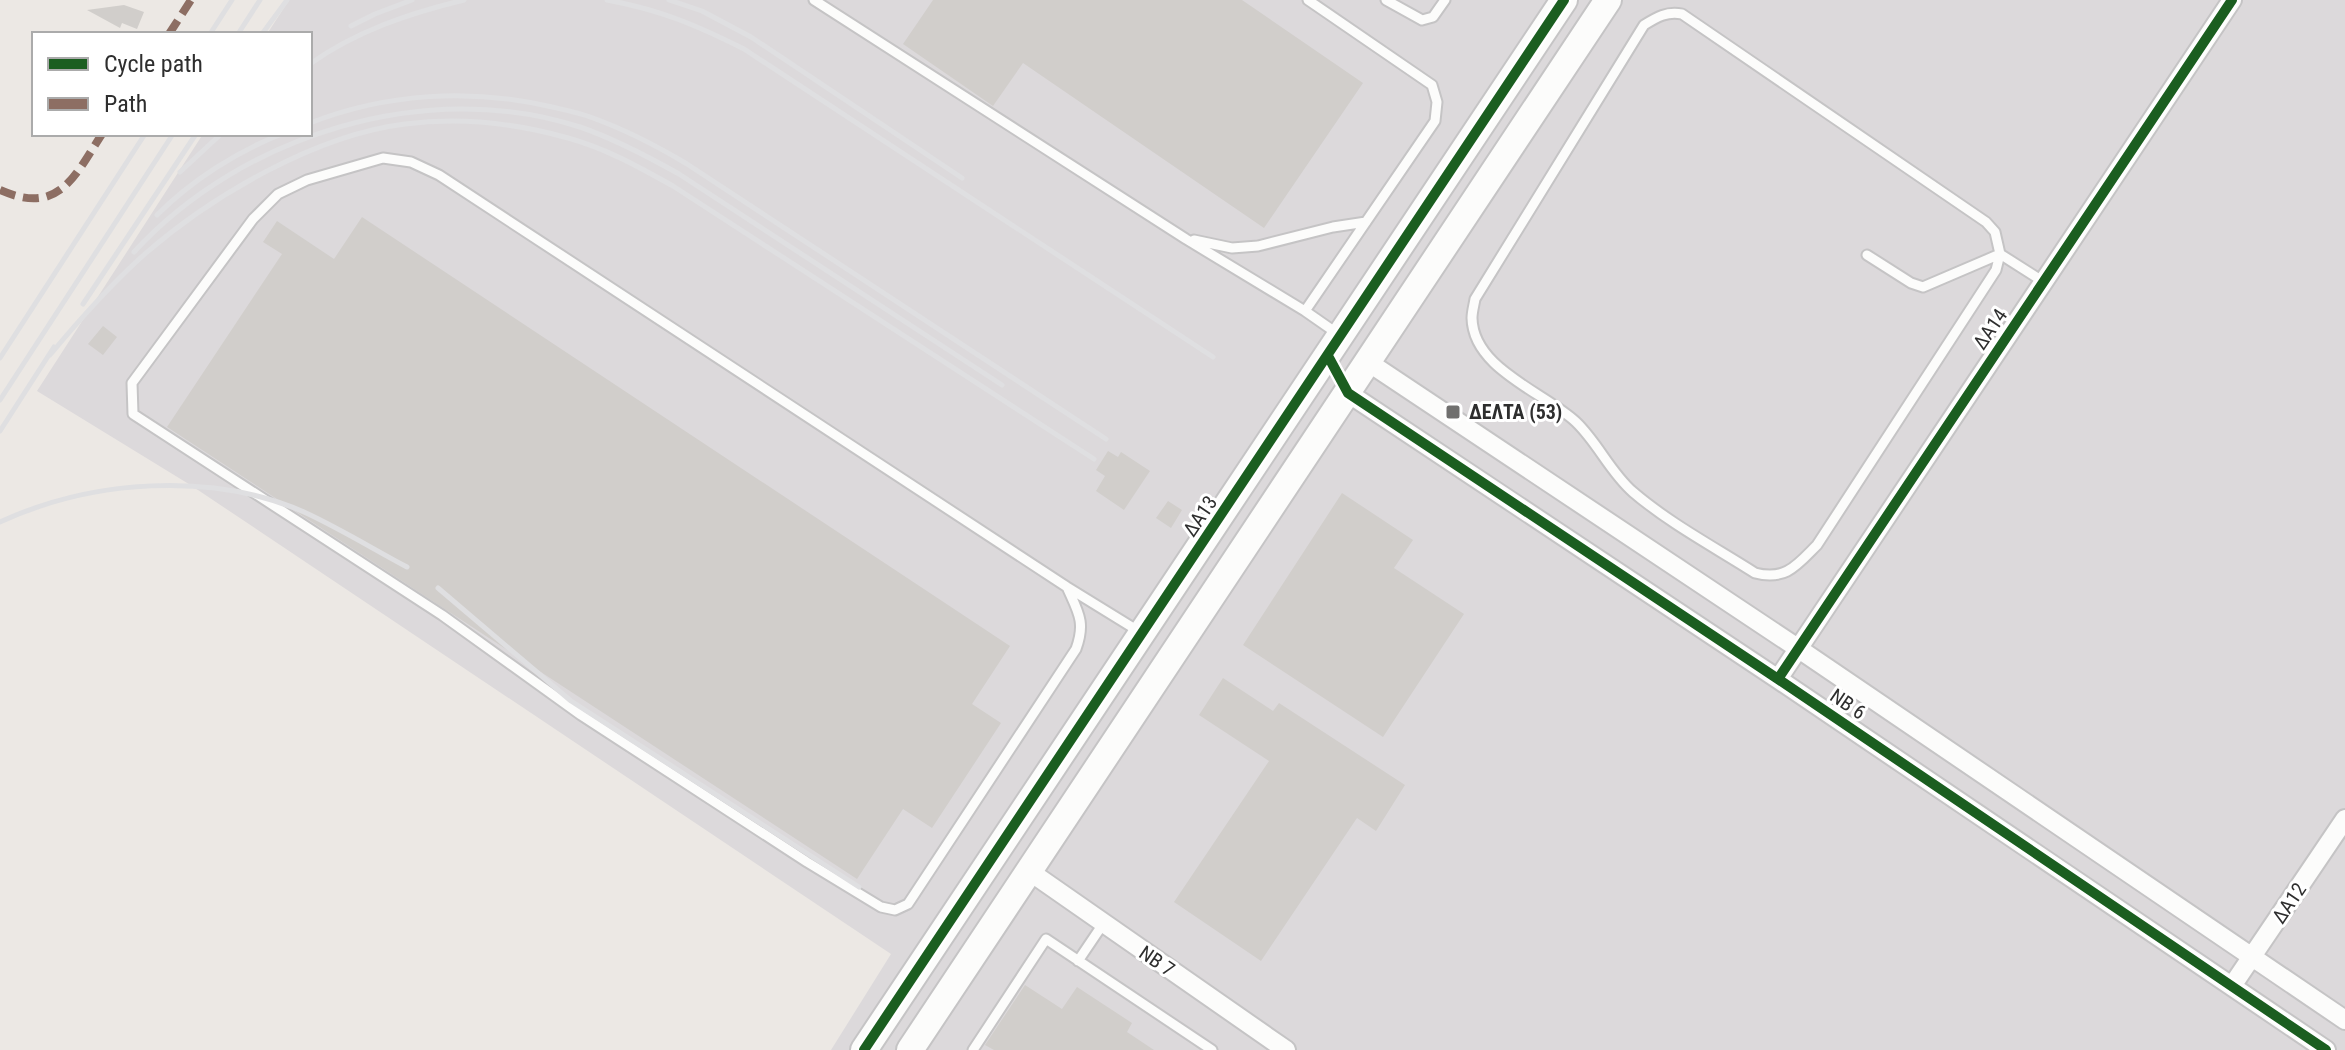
<svg xmlns="http://www.w3.org/2000/svg" width="2345" height="1050" viewBox="0 0 2345 1050" font-family="'Roboto Condensed',sans-serif">
  <rect width="100%" height="100%" fill="#ece8e4"/>
  <path fill="#dcd9db" d="M289 0H2345V1050H831L891 954 192 486 37 391 203 134H310V34H267Z"/>
  <path fill="#d1cecb" d="M933 0H1242L1363 83 1264 228 1023 63 993 106 903 44Z
    M124 5 144 12 137 29 122 23 120 28 87 10Z
    M362 217 1010 646 972 704 1001 723 932 828 903 809 857 879 167 427 282 254 263 242 277 221 334 259Z
    M103 326 117 337 103 355 88 344Z
    M1108 451 1118 457 1121 452 1150 471 1124 510 1096 491 1105 476 1096 470Z
    M1342 493 1413 540 1394 568 1464 614 1383 737 1243 645Z
    M1168 501 1182 510 1171 528 1156 518Z
    M1223 678 1273 711 1279 703 1405 785 1376 831 1357 818 1261 961 1174 902 1269 761 1199 715Z
    M1025 985 1062 1009 1077 987 1132 1023 1127 1032 1154 1050H994L985 1045Z"/>
  <g fill="none" stroke-linecap="round" stroke-linejoin="round">
    <g stroke="#c5c4c5" stroke-width="13">
      <path id="lane" d="M814 0 1186 239 1305 311 1338 334
        M1386 0 1422 20 1433 17 1445 0
        M1194 240 1232 248 1258 246 1333 227 1366 222
        M2000 254 1996 270 1817 545C1797 565 1786 581 1755 573 1716 548 1669 523 1633 492 1610 472 1598 443 1576 422 1544 392 1473 369 1472 318 1472 312 1474 305 1475 299L1644 25C1657 17 1667 11 1682 14L1986 222 1995 232 2000 254 2044 282
        M1867 255 1911 283 1923 287 2000 254
        M1305 311 1435 121 1437 102 1432 85 1308 0
        M1067 587C1078 612 1086 622 1076 649L908 904 895 910 881 907 807 862 581 715 442 615 133 414 132 383 253 219 278 194 307 180 383 158 411 162 439 175 1067 587 1140 632
        M1078 961 1103 924
        M973 1050 1046 939 1212 1050"/>
    </g>
    <g stroke="#c5c4c5" stroke-width="22">
      <path id="street" d="M1368 362 1799 649 2345 1020
        M1348 393 1778 679 2326 1050
        M1778 679 2232 0
        M1029 871 1286 1050
        M2232 986 2345 819"/>
    </g>
    <g stroke="#c5c4c5" stroke-width="30">
      <path id="secondary" d="M864 1050 1564 0
        M910 1050 1608 0"/>
    </g>
    <use href="#lane" stroke="#fcfcfb" stroke-width="9"/>
    <use href="#street" stroke="#fcfcfb" stroke-width="18"/>
    <use href="#secondary" stroke="#fcfcfb" stroke-width="26"/>
    <path stroke="#dfdfe1" stroke-width="5" d="M607 0C661 10 696 25 744 49L1213 357
      M669 0 702 11 751 37 962 178
      M351 26 375 14 412 0
      M210 34 232 0
      M238 34 260 0
      M262 34 287 0
      M310 64C356 31 410 13 464 0
      M310 123C387 93 471 88 552 107 565 110 580 113 593 118 626 130 657 146 687 164L1106 439
      M180 172 221 134
      M157 215C191 181 237 151 282 134
      M134 252C241 135 427 77 580 127 615 139 647 156 679 174L1002 385
      M83 304 196 134
      M50 355C80 319 111 284 146 253 213 195 316 135 405 124 459 117 515 123 568 138 605 148 639 167 673 186L1094 459
      M0 358 145 134
      M0 400 173 134
      M0 431 54 347
      M0 522C91 480 211 471 304 512 339 528 373 549 407 567
      M438 588 571 701 859 887"/>
    <path stroke="#8d6e63" stroke-width="8" stroke-dasharray="16 8" stroke-linecap="butt" d="M169 34 191 0
      M0 190C59 216 74 177 102 134"/>
    <g stroke="#fff" stroke-width="15">
      <path id="cycleway" d="M1328 356 1348 393 1778 679 2326 1050
        M1778 679 2232 0
        M864 1050 1564 0"/>
    </g>
    <use href="#cycleway" stroke="#1b5e20" stroke-width="10"/>
  </g>
  <rect fill="#706f6e" stroke="#fff" stroke-width="3" x="1445" y="404" width="16" height="16" rx="4"/>
  <g text-anchor="middle" stroke-width="6" stroke-linejoin="round" paint-order="stroke">
    <g font-size="20" fill="#2e2e2e" stroke="#fff">
      <text transform="translate(1990 329) rotate(-56)" y="7">ΔΑ14</text>
      <text transform="translate(1200 516) rotate(-56)" y="7">ΔΑ13</text>
      <text transform="translate(1848 704) rotate(34)" y="7">ΝΒ 6</text>
      <text transform="translate(2289 903) rotate(-56)" y="7">ΔΑ12</text>
      <text transform="translate(1157 961) rotate(34)" y="7">ΝΒ 7</text>
    </g>
    <g font-size="20" font-weight="bold" fill="#2e2e2e" stroke="#fff" text-anchor="start">
      <text x="1469" y="419">ΔΕΛΤΑ (53)</text>
    </g>
  </g>
  <rect x="32" y="32" width="280" height="104" fill="#ffffff" stroke="#ababab" stroke-width="2"/>
  <rect x="48" y="58" width="40" height="12" fill="#1b5e20" stroke="#ababab" stroke-width="2"/>
  <text x="104" y="72" font-size="24" fill="#2e2e2e">Cycle path</text>
  <rect x="48" y="98" width="40" height="12" fill="#8d6e63" stroke="#ababab" stroke-width="2"/>
  <text x="104" y="112" font-size="24" fill="#2e2e2e">Path</text>
</svg>
